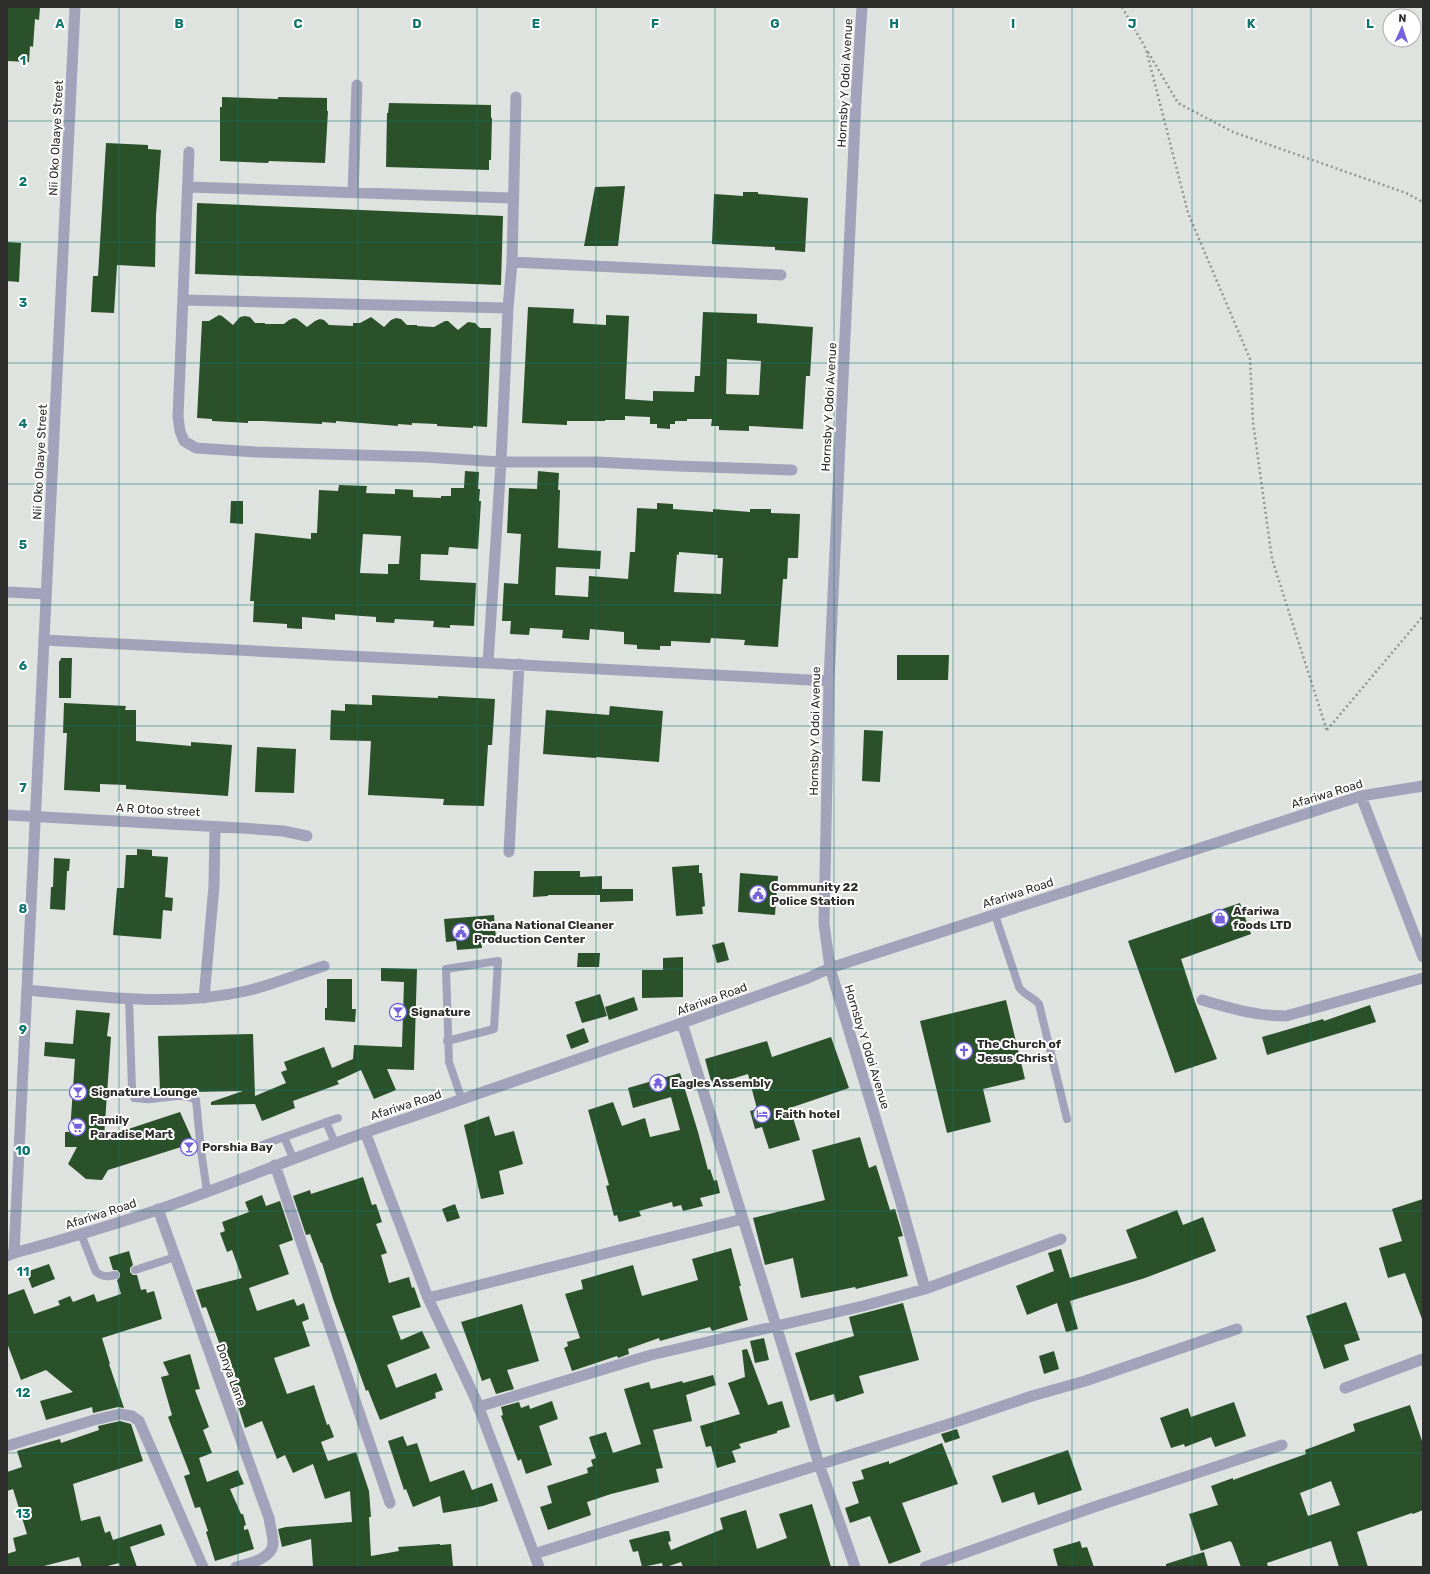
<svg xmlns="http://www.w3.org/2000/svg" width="1430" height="1574" viewBox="0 0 1430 1574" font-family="Rubik,sans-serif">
  <rect width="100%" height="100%" fill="#dfe3df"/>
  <path fill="#2a5129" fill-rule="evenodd" d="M7 7H40L39 20 35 19 33 47 30 46 29 62 7 61Z
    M222 97 278 99V97L327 98V111H328L325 163 269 161 268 163 220 161V107H222Z
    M389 103 491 105V118H492L491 160H489V170L386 167 387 113H388Z
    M106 143 148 145V149L161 150 156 215 155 267 117 265 114 313 91 312 93 276H98Z
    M625 186 618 246H584L595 187Z
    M743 192H758V194L808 198 805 252 775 250V247L712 244 714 194 743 196Z
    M197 203 503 216 501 285 195 274Z
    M7 242 21 243 19 282 7 281Z
    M528 307 574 309 573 323 606 325V315L629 316 625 399 653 401V391L694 392 695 376H700L703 312 757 314V323L813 327 810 376H806L803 429 749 426V431L719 430V426H711L712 419H687V421H675V424H670V429L657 428V424H650V417L625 416V420H605V421H567V425L522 423ZM727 359 761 361 759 395 726 394Z
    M219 315 222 316 233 325 240 317 245 316 250 317 255 323H265V324H284L289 320 294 318 297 319 307 327 315 321 320 319 324 320 329 325 353 326V323H360L371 317 384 327 391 320 396 318 401 319 407 325H417V326L434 327 445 321H448L458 330 468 322 475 323 480 328H491L487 427 473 426V428L437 426V424L412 423V425L398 424V426L336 421V423L322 422V424L262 421H248V423L212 421V419L197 418 202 321H209Z
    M465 471 479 472 478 489H480L479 501H481L478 549 449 547 448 555 421 554 420 580 476 583 474 626 450 625V628L433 627 434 621 395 619 394 623 376 622V617L335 614V620L302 617V629L287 628V624L253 622 254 601H250L255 533 311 539V533H317L319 490 338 491 339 485 367 486 366 493 395 494V489L413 490V497L441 498V496H451V488H464ZM363 534 401 536 399 564H388V574L360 573Z
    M538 471 559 473 558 490H560L558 548 601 551 600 569 556 567 555 595 588 597 589 576 628 579 630 552H635L637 508 657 509V503L673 504V509L713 512V509L750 512V509H771V513L800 514 798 558H788L787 579H783L778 647 744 645 745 640 711 638 710 643 671 641V646H660V650L637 649V645L624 644V632L590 629 589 640 562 638 563 630 530 628 529 635 510 634 511 621H502L504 583 518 584 521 534 507 533 509 488 537 489ZM679 552 718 555 717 558H723L721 594 674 592 677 554 679 555Z
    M231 501H243V524L230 523Z
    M897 655H949L948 680H897Z
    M61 658H72L71 698H59V661H60Z
    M372 695 438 698V696L495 699 492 745H488L484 806 443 805 444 799 368 795 371 741 330 740 331 710 345 711V704L372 705Z
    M64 703 126 706 125 710H136V741L191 746V742L232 745 228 796 126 789V785L100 784V792L64 790 67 733H63Z
    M610 706 663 711 659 762 596 757V758L543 754 546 710 609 715Z
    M864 730 883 731 880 782 862 781Z
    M257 747 296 749 294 793 255 792Z
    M137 849 152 850V856L168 857 165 897 173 898 172 911 163 910 161 939 113 935 117 888H124L126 855H137Z
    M54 858 70 859 69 871H67L65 910 50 909 51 887H53Z
    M699 865V873H702L705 906 702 907 703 914 676 916 672 867Z
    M534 871H580V877L602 876V889H633V901L600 902V895H548V896L533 897Z
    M740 873 778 876 775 915 738 912Z
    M1240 903 1251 934 1181 959 1195 1002 1217 1059 1175 1073 1128 941Z
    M494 915 496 938 481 939 482 948 457 950 456 941 446 942 444 919Z
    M724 942 729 960 717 963 712 945Z
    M578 953H600L599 967H577Z
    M683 957V997L642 998V970H663V958Z
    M381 968 417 969 414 1070 387 1069 396 1090 374 1099 361 1070 337 1081 339 1084 293 1101 295 1108 262 1121 255 1104 211 1105V1102L243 1091 192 1092 179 1090 160 1092 158 1036 253 1034 255 1096 286 1083 281 1072 287 1070 284 1062 324 1047 332 1068 353 1059 354 1045 402 1047 404 982 381 981Z
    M327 979H352V1009H356L355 1022 325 1020V1008H327Z
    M600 994 607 1016 582 1023 575 1002Z
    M634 997 638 1010 609 1020 605 1007Z
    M1006 1000 1025 1079 983 1089 991 1122 947 1133 920 1021Z
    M1370 1005 1376 1022 1267 1055 1262 1037 1323 1019 1324 1021Z
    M76 1010 110 1013 107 1036 111 1037 104 1137 180 1112 194 1143 108 1170 102 1180 86 1179 68 1164 77 1147H65V1132H70L75 1059 44 1056 45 1042 73 1044Z
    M584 1028 589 1042 571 1049 566 1035Z
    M831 1037 849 1088 790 1108 800 1140 769 1149 762 1127 755 1129 750 1111 757 1109 748 1074 712 1085 705 1059 767 1041 772 1057Z
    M680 1073 698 1132 708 1170 710 1169 714 1181 717 1180 720 1193 700 1198 703 1206 683 1211 681 1205 673 1207 672 1202 639 1211 641 1216 619 1222 617 1215 614 1216 606 1186 609 1185 588 1110 613 1102 622 1126 645 1118 650 1137 680 1130 671 1097 633 1108 628 1088Z
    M489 1116 495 1136 514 1131 523 1164 499 1171 504 1194 481 1199 464 1125Z
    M860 1137 869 1168 876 1165 890 1210 895 1209 903 1236 898 1237 908 1276 856 1289 855 1287 801 1298 793 1258 765 1265 753 1218 825 1200 812 1150Z
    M363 1177 372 1205 376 1204 382 1222 376 1224 387 1253 381 1255 389 1283 409 1277 412 1288 414 1287 421 1307 392 1316 401 1340 422 1331 430 1348 387 1365 396 1388 436 1373 443 1390 435 1393 436 1398 380 1420 368 1390 366 1391 333 1299 322 1263H321L310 1234 306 1235 293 1196 310 1190 311 1194Z
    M262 1195 266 1206 280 1201 293 1240 279 1245 289 1274 249 1288 257 1311 294 1299 297 1306 304 1303 309 1319 302 1322 310 1346 274 1358 287 1394 314 1385 327 1425 329 1424 334 1437 321 1442 328 1461 356 1452 369 1491 371 1517H369L371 1556 399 1551 398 1547 440 1544V1545L451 1544 453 1567H313L311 1539 282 1547 278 1529 286 1527 352 1522 350 1491 325 1499 313 1464 293 1473 285 1455 277 1459 262 1421 245 1428 231 1384 237 1381 225 1347 221 1348 206 1307 202 1308 196 1290 242 1278 232 1250 227 1252 220 1233 225 1231 222 1222 249 1212 245 1202Z
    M1423 1199V1319H1422L1405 1273 1388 1278 1379 1248 1402 1241 1392 1209Z
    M455 1204 460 1218 447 1222 442 1209Z
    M1177 1210 1183 1225 1203 1217 1216 1251 1145 1278 1070 1301 1078 1329 1066 1332 1057 1303 1027 1315 1016 1286 1054 1271 1048 1253 1061 1249 1070 1278 1137 1258 1126 1230Z
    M731 1248 741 1286H739L748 1320 712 1331 710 1327 660 1341 659 1338 628 1349 629 1354 618 1358 617 1356 572 1371 564 1348 568 1346 567 1342 580 1338 565 1294 583 1289 581 1280 633 1265 642 1296 698 1280 692 1259Z
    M129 1251 133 1265 130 1268V1272L133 1275H137L141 1290 146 1289 147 1293 154 1291 162 1319 102 1338 110 1364H109L124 1408 118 1407 93 1413 92 1407 46 1420 40 1401 73 1392 46 1370 21 1380 7 1343V1295L24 1289 34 1314 60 1305 58 1301 70 1296 73 1302 94 1294 97 1302 121 1294 117 1280 120 1277V1273L117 1270H113L109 1257Z
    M49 1264 55 1279 32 1288 26 1272Z
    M1346 1302 1360 1340 1344 1345 1349 1360 1324 1369 1306 1316Z
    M903 1303 919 1360 859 1376 864 1393 836 1402 834 1394 810 1401 795 1353 854 1336 849 1317Z
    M522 1304 539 1361 507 1370 514 1389 496 1394 490 1378 482 1381 461 1322Z
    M764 1338 769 1360 755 1363 750 1341Z
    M747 1349 768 1405 782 1401 790 1427 777 1431V1433L739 1444 741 1448 732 1451 736 1462 717 1468 711 1446 706 1447 700 1426 740 1414 728 1383 745 1377 742 1350Z
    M1054 1351 1059 1369 1044 1374 1039 1356Z
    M190 1354 200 1389 195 1390 209 1427 203 1430 212 1453 199 1458 207 1482 238 1470 244 1484 230 1489 241 1514H243L246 1525 244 1526V1530L248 1529 254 1549 215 1561 206 1532 208 1531 200 1507 195 1508 184 1476 190 1474 168 1417 172 1415 161 1377 169 1375 163 1362Z
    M713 1375 716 1385 686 1395 692 1421 653 1430 663 1468 656 1469 659 1482 611 1494 587 1502 591 1515 548 1530 540 1507 552 1503 547 1486 588 1473 587 1468 593 1466 591 1460 596 1458 589 1437 606 1432 613 1453 641 1444 624 1389 649 1382 651 1389 682 1381 683 1383Z
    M552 1401 558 1419 539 1426 552 1465 526 1474 521 1459 518 1461 501 1416 503 1415 501 1407 519 1402 521 1408 529 1405 530 1409Z
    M1234 1402 1246 1436 1215 1447 1211 1437 1185 1447 1184 1444 1171 1448 1160 1418 1188 1408 1191 1417Z
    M1410 1405 1423 1444V1510L1413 1514 1412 1513 1357 1532 1368 1567H1339L1331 1541 1267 1563 1268 1567H1241L1232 1543 1230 1541 1201 1551 1189 1514 1218 1505 1211 1486 1233 1478V1480L1306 1454 1305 1450 1355 1431 1353 1424ZM1331 1481 1340 1505 1308 1516 1300 1493Z
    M120 1421 131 1424 143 1461 73 1484 81 1521 100 1516 105 1533 110 1531 113 1540 161 1524 165 1535 130 1547 137 1567H120L119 1563 104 1567H82L79 1557 40 1567H7V1554L16 1551 13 1538 27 1534 13 1489 7 1491V1472L22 1467 17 1451 60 1439 61 1443 99 1430 98 1426Z
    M957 1429 960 1438 945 1443 941 1434Z
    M403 1436 407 1446 417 1443 430 1482 464 1470 472 1490 492 1483 498 1501 483 1506 443 1513 440 1496 413 1507 406 1489 404 1490 388 1441Z
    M942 1443 958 1484 902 1503 921 1552 889 1564 870 1516 850 1523 845 1508 859 1503 852 1482 864 1479 861 1470 889 1461V1464Z
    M1068 1450 1082 1490 1038 1505 1034 1492 1002 1503 992 1476Z
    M812 1504 831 1567H683L681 1562 666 1567H663L662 1563 642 1567 638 1551 633 1552 629 1540 665 1531H669L671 1541 668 1542 671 1550 723 1529 720 1518 746 1510 757 1549 787 1538 779 1514Z
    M1080 1541 1082 1548 1087 1547 1094 1567H1058L1053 1549Z
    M1204 1552 1208 1567H1166V1564Z"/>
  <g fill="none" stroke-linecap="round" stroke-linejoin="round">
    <path stroke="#939592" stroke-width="2.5" stroke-dasharray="2 3" stroke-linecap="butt" d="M1122 7 1146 49 1188 213 1250 359 1253 422 1272 559 1327 731
      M1148 52 1178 103 1233 132 1406 193 1423 202
      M1327 730 1423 616"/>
    <path stroke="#a3a2bb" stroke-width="8" d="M995 915 1019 987C1024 995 1033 997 1039 1004L1067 1119
      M129 999 132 1088 134 1098C140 1098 145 1100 151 1099 166 1098 182 1092 196 1100L201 1151 207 1191
      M447 1041 494 1029 498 961 446 969 449 1062 462 1100
      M326 1122 335 1143
      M284 1137 293 1158
      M262 1145 338 1118
      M81 1234 96 1272C103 1277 107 1277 115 1275
      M135 1270 175 1257"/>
    <path stroke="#a3a2bb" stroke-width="11" d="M189 152 178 417 180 431 184 441 196 448 256 452 425 457 501 462H596L678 466 792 470
      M188 187 513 198
      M353 193 357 85
      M512 262 781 275
      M183 300 508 308
      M7 592 46 594
      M44 640 829 681
      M488 663 501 462 508 308 512 262 516 97
      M1361 796 1423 957
      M7 815 241 828 283 831 307 836
      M509 852 519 664
      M27 990C98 997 176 1007 246 991 272 985 298 974 324 966
      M204 998 214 886 215 827
      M1202 1000C1230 1008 1256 1016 1286 1016L1423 978
      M682 1023 819 1464 855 1567
      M365 1132 428 1298 476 1400 539 1567
      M275 1165 390 1503
      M158 1209 269 1518C270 1526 273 1535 273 1543 273 1559 247 1564 236 1567
      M14 1253C62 1240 110 1226 157 1210 241 1181 323 1145 408 1118L682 1023 808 978 830 968 1361 796 1423 786
      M925 1289 1061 1239
      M428 1298 743 1219
      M1345 1388 1423 1359
      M478 1407 651 1355 863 1306 925 1289 899 1196 830 968 824 924 829 681 856 100 862 7
      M7 1446 94 1420 120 1414 132 1416 139 1421 203 1567
      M534 1554 946 1425 1032 1396 1085 1381 1237 1329
      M925 1567 1094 1507 1282 1445"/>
    <path stroke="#a3a2bb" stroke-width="11" d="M7 1256 14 1253 75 7"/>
  </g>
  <path fill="none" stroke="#0f766e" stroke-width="1" stroke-opacity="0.55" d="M119 7V1567M238 7V1567M358 7V1567M477 7V1567M596 7V1567M715 7V1567M834 7V1567M953 7V1567M1072 7V1567M1192 7V1567M1311 7V1567M7 121H1423M7 242H1423M7 363H1423M7 484H1423M7 605H1423M7 726H1423M7 848H1423M7 969H1423M7 1090H1423M7 1211H1423M7 1332H1423M7 1453H1423"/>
  <defs>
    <g id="civic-ring" transform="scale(0.9)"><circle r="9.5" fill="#fff" stroke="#7461dc" stroke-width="1.5"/><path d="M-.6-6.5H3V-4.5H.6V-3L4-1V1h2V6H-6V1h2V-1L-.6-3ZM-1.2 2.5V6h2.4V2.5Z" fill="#7461dc"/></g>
    <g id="shop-ring" transform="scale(0.9)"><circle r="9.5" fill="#fff" stroke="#7461dc" stroke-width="1.5"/><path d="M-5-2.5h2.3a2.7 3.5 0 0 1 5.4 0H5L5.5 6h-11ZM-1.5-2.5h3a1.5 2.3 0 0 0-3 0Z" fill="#7461dc"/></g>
    <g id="bar-ring" transform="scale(0.9)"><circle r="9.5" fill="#fff" stroke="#7461dc" stroke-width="1.5"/><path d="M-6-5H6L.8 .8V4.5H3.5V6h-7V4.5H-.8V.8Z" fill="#7461dc"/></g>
    <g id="church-ring" transform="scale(0.9)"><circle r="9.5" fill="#fff" stroke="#7461dc" stroke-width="1.5"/><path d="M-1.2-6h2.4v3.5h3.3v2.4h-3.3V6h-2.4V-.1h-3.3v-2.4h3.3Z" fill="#7461dc"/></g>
    <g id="temple-ring" transform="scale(0.9)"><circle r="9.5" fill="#fff" stroke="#7461dc" stroke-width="1.5"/><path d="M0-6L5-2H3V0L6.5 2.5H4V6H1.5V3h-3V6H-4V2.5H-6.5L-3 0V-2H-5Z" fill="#7461dc"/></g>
    <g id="hotel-ring" transform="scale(0.9)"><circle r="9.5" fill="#fff" stroke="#7461dc" stroke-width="1.5"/><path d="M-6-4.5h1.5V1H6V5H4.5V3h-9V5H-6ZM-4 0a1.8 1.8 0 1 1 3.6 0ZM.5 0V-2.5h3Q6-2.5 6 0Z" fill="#7461dc"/></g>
    <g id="supermarket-ring" transform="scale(0.9)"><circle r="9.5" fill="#fff" stroke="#7461dc" stroke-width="1.5"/><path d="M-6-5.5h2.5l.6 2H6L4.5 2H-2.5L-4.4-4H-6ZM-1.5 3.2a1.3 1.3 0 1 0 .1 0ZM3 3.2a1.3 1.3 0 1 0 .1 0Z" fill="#7461dc"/></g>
  </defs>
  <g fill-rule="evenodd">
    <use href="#civic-ring" x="758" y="894"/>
    <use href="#shop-ring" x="1220" y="918"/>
    <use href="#civic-ring" x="461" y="932"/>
    <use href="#bar-ring" x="398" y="1012"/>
    <use href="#church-ring" x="964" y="1051"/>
    <use href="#temple-ring" x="658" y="1083"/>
    <use href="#bar-ring" x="78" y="1092"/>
    <use href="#hotel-ring" x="762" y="1114"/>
    <use href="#supermarket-ring" x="77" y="1127"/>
    <use href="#bar-ring" x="189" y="1147"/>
  </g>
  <g text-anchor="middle" stroke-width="4" stroke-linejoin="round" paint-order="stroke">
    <g font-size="12" fill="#2d2e2c" stroke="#fff">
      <text transform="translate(845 83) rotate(-87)" y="4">Hornsby Y Odoi Avenue</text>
      <text transform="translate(56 138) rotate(-87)" y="4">Nii Oko Olaaye Street</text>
      <text transform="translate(829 407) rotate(-87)" y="4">Hornsby Y Odoi Avenue</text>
      <text transform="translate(40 462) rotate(-87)" y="4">Nii Oko Olaaye Street</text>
      <text transform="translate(815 731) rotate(-89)" y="4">Hornsby Y Odoi Avenue</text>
      <text transform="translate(1327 794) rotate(-17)" y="4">Afariwa Road</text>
      <text transform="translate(158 810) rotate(3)" y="4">A R Otoo street</text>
      <text transform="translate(1018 893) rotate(-18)" y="4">Afariwa Road</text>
      <text transform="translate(712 999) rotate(-20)" y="4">Afariwa Road</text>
      <text transform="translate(867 1047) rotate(73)" y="4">Hornsby Y Odoi Avenue</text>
      <text transform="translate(406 1105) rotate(-18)" y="4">Afariwa Road</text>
      <text transform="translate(101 1214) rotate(-18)" y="4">Afariwa Road</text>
      <text transform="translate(231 1375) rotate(70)" y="4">Donya Lane</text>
    </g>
    <g font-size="12" font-weight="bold" fill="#2d2e2c" stroke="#fff" text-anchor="start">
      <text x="771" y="891">Community 22<tspan x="771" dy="14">Police Station</tspan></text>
      <text x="1233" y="915">Afariwa<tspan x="1233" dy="14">foods LTD</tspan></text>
      <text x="474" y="929">Ghana National Cleaner<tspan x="474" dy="14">Production Center</tspan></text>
      <text x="411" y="1016">Signature</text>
      <text x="977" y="1048">The Church of<tspan x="977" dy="14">Jesus Christ</tspan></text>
      <text x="671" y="1087">Eagles Assembly</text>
      <text x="91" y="1096">Signature Lounge</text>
      <text x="775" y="1118">Faith hotel</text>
      <text x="90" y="1124">Family<tspan x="90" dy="14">Paradise Mart</tspan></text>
      <text x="202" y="1151">Porshia Bay</text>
    </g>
  </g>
  <g font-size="13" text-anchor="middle" font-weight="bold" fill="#0f766e" stroke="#fff" stroke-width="4" stroke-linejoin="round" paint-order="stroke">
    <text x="60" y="28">A</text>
    <text x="179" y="28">B</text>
    <text x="298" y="28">C</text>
    <text x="417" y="28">D</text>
    <text x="536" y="28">E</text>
    <text x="655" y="28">F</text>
    <text x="775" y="28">G</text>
    <text x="894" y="28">H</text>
    <text x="1013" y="28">I</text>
    <text x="1132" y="28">J</text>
    <text x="1251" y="28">K</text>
    <text x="1370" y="28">L</text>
    <text x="23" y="65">1</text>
    <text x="23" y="186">2</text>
    <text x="23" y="307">3</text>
    <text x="23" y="428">4</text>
    <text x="23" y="549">5</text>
    <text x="23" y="670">6</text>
    <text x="23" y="792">7</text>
    <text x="23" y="913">8</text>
    <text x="23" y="1034">9</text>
    <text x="23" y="1155">10</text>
    <text x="23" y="1276">11</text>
    <text x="23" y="1397">12</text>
    <text x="23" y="1518">13</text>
  </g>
  <rect width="1430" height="1574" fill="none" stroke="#2d2e2c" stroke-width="16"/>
  <g transform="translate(1402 28) rotate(3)"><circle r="19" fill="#ffffff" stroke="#ababab"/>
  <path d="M0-3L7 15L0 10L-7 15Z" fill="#7461dc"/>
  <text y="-6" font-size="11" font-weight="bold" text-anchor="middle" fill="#2d2e2c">N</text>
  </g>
</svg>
